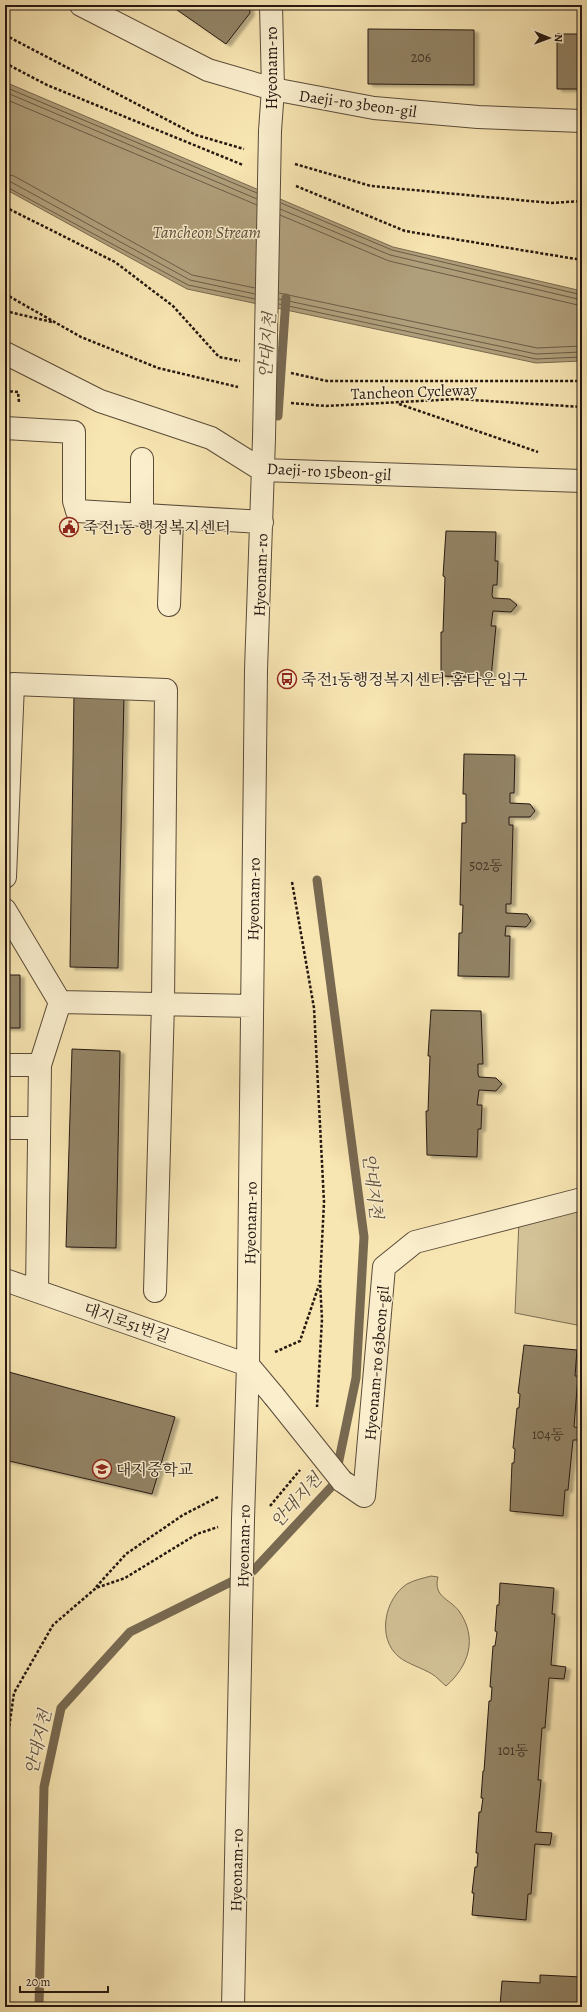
<svg xmlns="http://www.w3.org/2000/svg" width="587" height="2012" viewBox="0 0 587 2012" font-family="Alegreya,'Noto Serif KR',serif">
  <defs>
    <filter id="shadow"><feDropShadow dx="4.5" dy="2.5" stdDeviation="1" flood-color="#0004"/></filter>
  </defs>
  <rect width="100%" height="100%" fill="#f7e5b2"/>
  <filter id="stains"><feTurbulence type="fractalNoise" baseFrequency=".005" numOctaves="4"/><feColorMatrix values="0 0 0 0 .2 0 0 0 0 .09 0 0 0 0 .02 0 0 0 .5 -.17"/></filter>
  <radialGradient id="worn" r=".72"><stop offset=".6" stop-color="#630" stop-opacity="0"/><stop offset="1" stop-color="#630" stop-opacity=".3"/></radialGradient>
  <path fill="#d3c297" stroke="#7c6d54" d="M582 1207V1326L515 1313 519 1220Z
    M431 1576 438 1577C433 1597 449 1598 459 1611 478 1638 469 1666 446 1686 441 1682 437 1677 432 1674 422 1668 408 1664 399 1657 376 1638 385 1598 407 1584 414 1580 424 1578 431 1576Z"/>
  <path fill="#b09f7b" stroke="#786951" d="M5 82 393 247 582 291V361L536 363 187 289 5 189Z"/>
  <g fill="none" stroke-linecap="round" stroke-linejoin="round">
    <path stroke="#6a5c46" stroke-width="1" d="M5 87 257 193
      M5 92 257 199
      M5 99 257 205
      M5 174 14 176 192 275 255 288
      M5 180 11 182 190 280 255 294
      M5 186 188 285 255 299
      M281 203 392 250 582 295
      M280 209 390 255 582 300
      M280 215 389 261 582 306
      M279 293 537 348 582 346
      M279 299 536 354 582 352
      M279 304 536 359 582 357"/>
    <path stroke="#786951" stroke-width="9" d="M278 416 286 298
      M39 2007 44 1787 61 1708 130 1632 253 1571 334 1484 356 1378 364 1237 317 880"/>
  </g>
  <path fill="#928365" stroke="#251811" filter="url(#shadow)" d="M170 5H249L250 13 226 44Z
    M368 29 474 30V85L368 84Z
    M557 34H582V89H557Z
    M446 531 496 532 495 561H498L497 585H493L492 595 493 598 510 599 517 605 511 612 493 611 491 626H496L491 678 441 676V632H443L445 577 443 576Z
    M74 694 124 696 118 968 70 967Z
    M464 754 515 755 514 793H510V803L530 804 535 811 530 817H509V825H513L511 904H506V913L527 914 531 921 526 927 506 926 505 936H510L509 977 458 976 459 933H462L463 905H460L462 823H466V794H463Z
    M5 975H20V1028H5Z
    M431 1010 481 1011 483 1064H478V1074L479 1077 496 1078 502 1084 496 1091 479 1090 477 1105H482L481 1129H478L477 1157 427 1155 426 1111H428L430 1056H428Z
    M72 1049 120 1051 116 1248 66 1247Z
    M524 1345 577 1350 575 1376H578L574 1427 582 1428V1440H573L568 1490H565L563 1516 510 1511 512 1463H514L515 1449 513 1448 517 1408H519L520 1394 518 1393Z
    M5 1371 175 1417 152 1494 5 1460Z
    M500 1583 554 1588 552 1614H555L551 1665 566 1667 564 1679 549 1678 545 1728H542L538 1780H541L536 1832 552 1833 550 1845 535 1844 531 1894H528L526 1920 472 1915 474 1893H472L475 1867H477L478 1853H476L479 1812H481L483 1798H481L483 1771H484L489 1701H491L492 1687H490L493 1646H495L497 1632 495 1631 497 1605H499Z
    M540 1975 582 1977V2007L500 2006 502 1981 540 1983Z"/>
  <g fill="none" stroke-linecap="round" stroke-linejoin="round">
    <g stroke="#5a4b39" stroke-width="24">
      <path id="minor" d="M81 5 208 70 273 89 374 108 478 117 582 121
        M270 131 273 89 271 5
        M5 353 100 401 211 438 262 470 582 481
        M5 428 74 432V501L77 511 262 522
        M142 515V459
        M169 605 172 517
        M5 877 13 684 166 690 163 1003 155 1291
        M5 910 60 1002
        M5 1065H40
        M5 1128H39
        M5 1280 248 1365 274 1396
        M37 1291 40 1065 60 1002 252 1006
        M342 1481 364 1496 384 1267 415 1242 582 1199
        M233 2007 243 1519 248 1365 256 670 264 438"/>
    </g>
    <path stroke="#251811" stroke-width="2.5" stroke-dasharray="3 2" stroke-linecap="butt" d="M5 35 196 135 244 149
      M5 63 47 85 243 165
      M295 164 371 186 551 203 582 201
      M296 186 405 231 582 260
      M5 207 115 262 173 306 219 357 240 361
      M5 294 81 337 158 368 238 387
      M5 311 52 322
      M291 373 327 381H582
      M5 391 18 392 19 402
      M291 403 326 406 457 399 582 407
      M399 404 538 452
      M292 882 314 1008 324 1202 320 1282 322 1319 317 1407
      M275 1352 300 1341 319 1285
      M270 1506 300 1470
      M96 1587 126 1554 183 1515 218 1497
      M5 1756 14 1693 53 1625 96 1588 125 1578 197 1534 218 1527"/>
    <use href="#minor" stroke="#faeecd" stroke-width="22"/>
    <g stroke="#5a4b39" stroke-width="24" stroke-linecap="butt">
      <path id="minor-bridge" d="M264 438 270 131
        M274 1396 342 1481"/>
    </g>
    <use href="#minor-bridge" stroke="#faeecd" stroke-width="22"/>
  </g>
  <defs>
    <g id="civic-ring" transform="scale(1)"><circle r="9.5" fill="#faeecd" stroke="#8f2418" stroke-width="1.5"/><path d="M-.6-6.5H3V-4.5H.6V-3L4-1V1h2V6H-6V1h2V-1L-.6-3ZM-1.2 2.5V6h2.4V2.5Z" fill="#8f2418"/></g>
    <g id="bus-ring" transform="scale(1)"><circle r="9.5" fill="#faeecd" stroke="#8f2418" stroke-width="1.5"/><path d="M-5-6H5V4H4V6H2V4H-2V6H-4V4H-5ZM-3.5-4V0h7V-4ZM-3.5 1.2v1.5H-2V1.2ZM2 1.2v1.5H3.5V1.2Z" fill="#8f2418"/></g>
    <g id="school-ring" transform="scale(1)"><circle r="9.5" fill="#faeecd" stroke="#8f2418" stroke-width="1.5"/><path d="M0-5L7-2L0 1L-7-2ZM-4 1L0 2.5L4 1V4Q0 6-4 4Z" fill="#8f2418"/></g>
  </defs>
  <g fill-rule="evenodd">
    <use href="#civic-ring" x="69" y="527"/>
    <use href="#bus-ring" x="287" y="679"/>
    <use href="#school-ring" x="102" y="1469"/>
  </g>
  <g text-anchor="middle" stroke-width="3" stroke-linejoin="round" paint-order="stroke">
    <g font-size="14" fill="#403326">
      <text x="421" y="62">206</text>
      <text x="486" y="870">502동</text>
      <text x="548" y="1439">104동</text>
      <text x="513" y="1755">101동</text>
    </g>
    <g font-size="16" fill="#251811" stroke="#faeecd">
      <text transform="translate(271 68) rotate(-90)" y="6">Hyeonam-ro</text>
      <text transform="translate(358 103) rotate(8)" y="6">Daeji-ro 3beon-gil</text>
      <text transform="translate(414 391) rotate(-2)" y="6">Tancheon Cycleway</text>
      <text transform="translate(329 471) rotate(3)" y="6">Daeji-ro 15beon-gil</text>
      <text transform="translate(260 575) rotate(-88)" y="6">Hyeonam-ro</text>
      <text transform="translate(253 899) rotate(-89)" y="6">Hyeonam-ro</text>
      <text transform="translate(250 1223) rotate(-89)" y="6">Hyeonam-ro</text>
      <text transform="translate(127 1322) rotate(19)" y="6">대지로51번길</text>
      <text transform="translate(376 1363) rotate(-85)" y="6">Hyeonam-ro 63beon-gil</text>
      <text transform="translate(243 1546) rotate(-89)" y="6">Hyeonam-ro</text>
      <text transform="translate(236 1870) rotate(-89)" y="6">Hyeonam-ro</text>
    </g>
    <g font-size="16" fill="#251811" stroke="#faeecd" text-anchor="start">
      <text x="83" y="533">죽전1동 행정복지센터</text>
      <text x="301" y="685">죽전1동행정복지센터.홈타운입구</text>
      <text x="116" y="1475">대지중학교</text>
    </g>
    <g font-size="17" font-style="italic" fill="#5d4e3b" stroke="#faeecd">
      <text x="207" y="238">Tancheon Stream</text>
      <text transform="translate(267 345) rotate(-86)" y="6">안대지천</text>
      <text transform="translate(373 1186) rotate(83)" y="6">안대지천</text>
      <text transform="translate(296 1500) rotate(-48)" y="6">안대지천</text>
      <text transform="translate(38 1742) rotate(-77)" y="6">안대지천</text>
    </g>
  </g>
  <rect width="587" height="2012" fill="none" stroke="#f7e5b2" stroke-width="20"/>
  <rect x="6" y="6" width="575" height="2000" fill="none" stroke="#251811" stroke-width="2"/>
  <rect x="10" y="10" width="567" height="1992" fill="none" stroke="#251811"/>
  <g transform="translate(549 38) rotate(91)" stroke="#faeecd" stroke-width="3" paint-order="stroke">
  <path d="M0-3L7 15L0 10L-7 15Z" fill="#251811"/>
  <text y="-6" font-size="11" font-weight="bold" text-anchor="middle" fill="#251811">N</text>
  </g>
  <path d="M20 1986v6h88v-6" fill="none" stroke="#251811" stroke-width="2"/>
  <text x="26" y="1986" font-size="12" fill="#251811" stroke="#faeecd" stroke-width="3" paint-order="stroke">20 m</text>
  <rect width="100%" height="100%" filter="url(#stains)"/>
  <rect width="100%" height="100%" fill="url(#worn)"/>
</svg>
